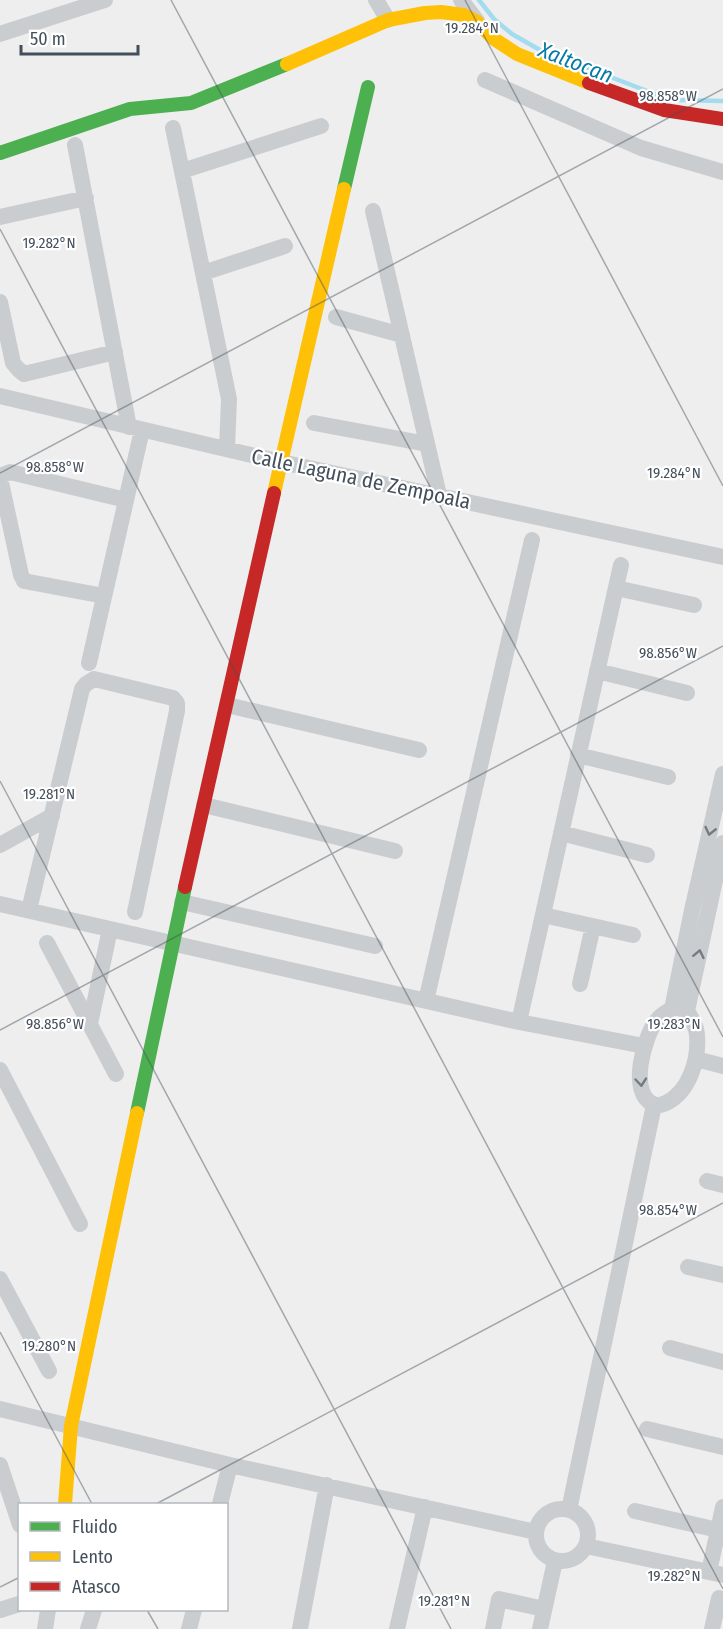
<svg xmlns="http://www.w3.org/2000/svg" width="723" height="1629" viewBox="0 0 723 1629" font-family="'Fira Sans Condensed',sans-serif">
  <rect width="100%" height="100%" fill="#efeeee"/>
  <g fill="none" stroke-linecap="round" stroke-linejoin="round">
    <path stroke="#a3dbef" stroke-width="4.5" d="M479 0 494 19 512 34 540 50 655 94 675 100 723 101"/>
    <path stroke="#cacdcf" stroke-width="16" d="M376 0 388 20
      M461 0 477 21
      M0 34 105 0
      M485 80 641 148 723 172
      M173 128 229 399 227 449
      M75 145 129 427
      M182 171 321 126
      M373 211 439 495
      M0 217 86 198
      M203 273 285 246
      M0 302 13 363 18 369 24 374 115 352
      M336 317 402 335
      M0 396 281 462 723 557
      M314 423 427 444
      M616 588 694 605
      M104 596 24 581 21 575 0 478 3 475 10 472 126 500
      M89 663 142 430
      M597 671 687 693
      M227 705 419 750
      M578 755 668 777
      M204 805 395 851
      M561 833 647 855
      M0 845 52 816
      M182 902 375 946
      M0 904 519 1022 644 1046
      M29 910 82 689 86 684 94 679 173 698 177 703V711L135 912
      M543 915 633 935
      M47 943 116 1074
      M580 984 593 926
      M426 1001 532 540
      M672 1009 692 910 723 774
      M687 1011 676 1007C669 1010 662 1014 657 1020 644 1036 628 1093 653 1104 658 1106 661 1105 666 1103 689 1092 699 1060 697 1036 697 1027 692 1019 687 1011L723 843
      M519 1022 621 565
      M90 1024 110 929
      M696 1059 723 1066
      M0 1070 80 1224
      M707 1181 723 1185
      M688 1267 723 1275
      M0 1279 49 1371
      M670 1348 723 1362
      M0 1409 230 1465 536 1532
      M647 1429 723 1447
      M0 1465 20 1525
      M220 1504 230 1465
      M536 1535a26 26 0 1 1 52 0a26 26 0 1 1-52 0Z
      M569 1510 654 1105
      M635 1511 718 1530
      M586 1546 723 1575
      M709 1572 723 1507
      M0 1610 19 1604
      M45 1629 48 1610
      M88 1629 94 1610
      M189 1629 194 1610
      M300 1629 327 1485
      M397 1629 425 1507
      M493 1629 499 1599 544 1609
      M540 1629 555 1561
      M712 1629 719 1598"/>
    <path stroke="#4caf50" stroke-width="14" d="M0 153 130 109 191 103 287 64
      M344 189 368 87
      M137 1113 185 887"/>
    <path stroke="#ffc107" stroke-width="14" d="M287 64 388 20 425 13 441 12 464 15 477 22 494 39 517 54 589 83
      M274 493 344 189
      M65 1504 71 1426 137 1113"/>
    <path stroke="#c62828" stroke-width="14" d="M589 83 664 110 723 119
      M185 887 274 493"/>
  </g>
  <defs><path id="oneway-chevron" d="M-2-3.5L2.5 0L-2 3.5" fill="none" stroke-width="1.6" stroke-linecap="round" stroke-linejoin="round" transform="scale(1.5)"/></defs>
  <g stroke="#737b84">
    <use href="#oneway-chevron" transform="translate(710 831) rotate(103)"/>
    <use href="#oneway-chevron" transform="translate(699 954) rotate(-78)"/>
    <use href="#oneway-chevron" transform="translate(641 1082) rotate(85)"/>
  </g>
  <path fill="none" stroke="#444f5c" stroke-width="1.5" stroke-opacity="0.45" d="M171 0 723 1037M465 0 723 486M0 229 723 1589M0 473 723 89M0 781 451 1629M0 1030 723 646M0 1332 92 1504M156 1504 723 1203M0 1587 20 1577M147 1610 158 1629"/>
  <g text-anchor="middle" stroke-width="4.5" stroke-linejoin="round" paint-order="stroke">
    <g font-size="21" fill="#444f5c" stroke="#fff">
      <text transform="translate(361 479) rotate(12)" y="7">Calle Laguna de Zempoala</text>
    </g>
    <g font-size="22" font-style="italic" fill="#057ba6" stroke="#fff">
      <text transform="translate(576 62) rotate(21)" y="8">Xaltocan</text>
    </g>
  </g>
  <g font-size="15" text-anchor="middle" fill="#444f5c" stroke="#fff" stroke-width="4.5" stroke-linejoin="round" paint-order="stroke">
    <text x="472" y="33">19.284°N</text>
    <text x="668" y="101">98.858°W</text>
    <text x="49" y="248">19.282°N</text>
    <text x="55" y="472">98.858°W</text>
    <text x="674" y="478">19.284°N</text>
    <text x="668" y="658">98.856°W</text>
    <text x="49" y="799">19.281°N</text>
    <text x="55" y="1029">98.856°W</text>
    <text x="674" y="1029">19.283°N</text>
    <text x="668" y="1215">98.854°W</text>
    <text x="49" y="1351">19.280°N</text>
    <text x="674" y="1581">19.282°N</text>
    <text x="444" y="1606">19.281°N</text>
  </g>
  <rect x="18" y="1503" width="210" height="108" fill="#ffffff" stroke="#b4b9be" stroke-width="1.5"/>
  <rect x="30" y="1522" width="30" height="9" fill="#4caf50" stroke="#b4b9be" stroke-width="1.5"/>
  <text x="72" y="1533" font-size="18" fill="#444f5c">Fluido</text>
  <rect x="30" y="1552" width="30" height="9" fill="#ffc107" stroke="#b4b9be" stroke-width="1.5"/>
  <text x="72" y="1563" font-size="18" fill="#444f5c">Lento</text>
  <rect x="30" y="1582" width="30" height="9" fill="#c62828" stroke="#b4b9be" stroke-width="1.5"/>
  <text x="72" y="1593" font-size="18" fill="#444f5c">Atasco</text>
  <path d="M21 45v9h117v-9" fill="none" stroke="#444f5c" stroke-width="3"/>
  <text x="30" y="45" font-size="18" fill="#444f5c" stroke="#ffffff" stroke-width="4.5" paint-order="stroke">50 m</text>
</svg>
